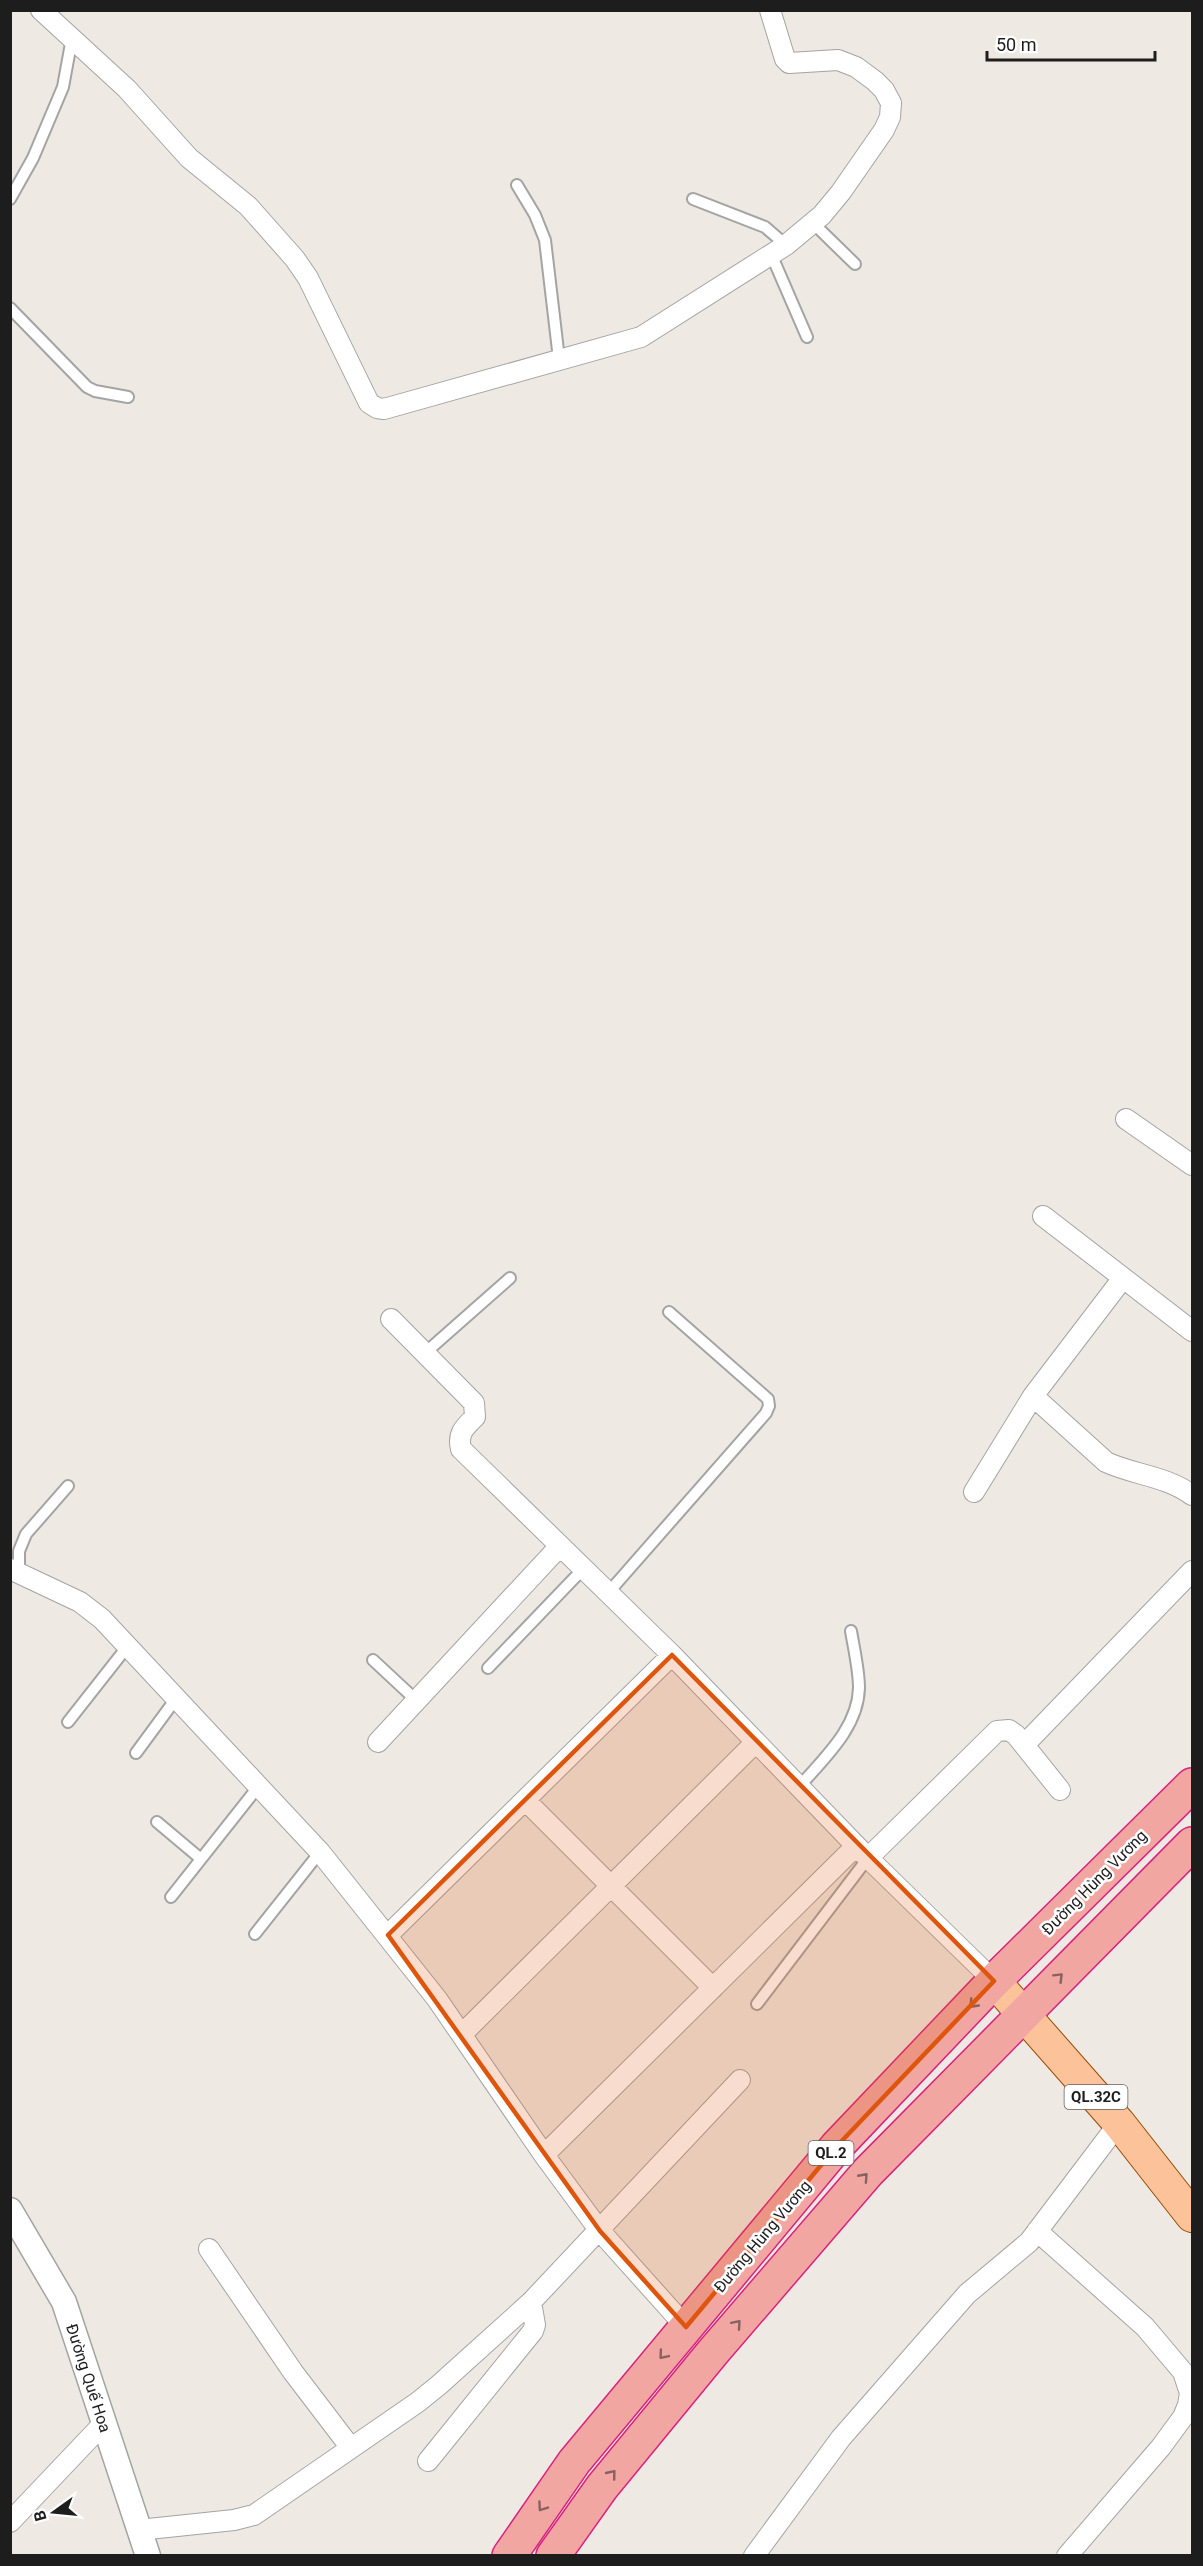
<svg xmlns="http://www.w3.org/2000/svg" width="1203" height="2566" viewBox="0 0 1203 2566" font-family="Roboto,sans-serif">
  <rect width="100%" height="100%" fill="#eee9e3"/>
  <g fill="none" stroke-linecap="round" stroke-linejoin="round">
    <g stroke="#a4a4a4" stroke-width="14">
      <path id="service" d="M517 185 535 215 545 240 559 359
        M10 199 33 158 63 87 72 38
        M693 199 765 227 786 245
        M813 223 855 264
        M771 254 807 337
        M10 308 87 387 95 391 128 397
        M425 1353 510 1278
        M19 1574V1551L26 1534 68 1486
        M608 1593 766 1413 769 1406 768 1399 669 1312
        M373 1660 417 1701
        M488 1668 583 1569
        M68 1722 127 1647
        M136 1753 175 1700
        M799 1787C824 1758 858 1728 859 1688 859 1670 854 1649 851 1631
        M157 1822 201 1859
        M171 1897 258 1787
        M255 1934 320 1852
        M757 2004 868 1858"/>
    </g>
    <g stroke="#a4a4a4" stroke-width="22">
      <path id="minor" d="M41 10 127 89 189 158 248 206 295 259 308 278 369 403 377 408 384 409 641 337 786 245 822 215 841 192 884 130 890 117 891 103 884 90 875 81 856 67 838 60 789 63 785 59 770 10
        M1126 1119 1192 1165
        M1043 1216 1192 1331
        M391 1319 474 1403 475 1417C465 1427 457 1433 461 1449L672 1655 868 1858 994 1981
        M1033 1396 1106 1462C1134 1475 1166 1476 1192 1495
        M974 1492 1033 1396 1123 1278
        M10 1569 80 1602 102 1619 320 1852 437 1999 544 2155 600 2231 686 2327
        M378 1742 559 1547
        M1024 1745 1192 1571
        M525 1800 713 1988
        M868 1858 997 1731 1009 1730 1016 1735 1060 1790
        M388 1935 672 1655
        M462 2034 756 1742
        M544 2155 856 1846
        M1037 2231 1145 2327 1183 2372 1190 2393 1188 2405 1183 2417 1161 2447 1067 2556
        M209 2249 293 2372 351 2448
        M428 2461 533 2331 535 2325 531 2302
        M10 2522 104 2423
        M139 2530 234 2520 254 2515 418 2402 439 2385 531 2302 740 2080
        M754 2556 841 2438 967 2294 1029 2242 1119 2123"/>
    </g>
    <g stroke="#a4a4a4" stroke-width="27">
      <path id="tertiary" d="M10 2210 64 2302 148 2556"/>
    </g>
    <g stroke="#964c00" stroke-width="34">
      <path id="primary" d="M994 1981 1119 2123 1192 2216"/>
    </g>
    <g stroke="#da227f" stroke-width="36">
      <path id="trunk" d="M509 2556 574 2462 837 2146 994 1981 1192 1785
        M553 2556 602 2487 713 2352 868 2172 1192 1844"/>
    </g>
    <use href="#service" stroke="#fff" stroke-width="10"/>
    <use href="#minor" stroke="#fff" stroke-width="20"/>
    <use href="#tertiary" stroke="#fff" stroke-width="24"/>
    <use href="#primary" stroke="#fcc29a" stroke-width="32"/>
    <use href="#trunk" stroke="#f2a6a2" stroke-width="33"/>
  </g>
  <defs><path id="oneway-chevron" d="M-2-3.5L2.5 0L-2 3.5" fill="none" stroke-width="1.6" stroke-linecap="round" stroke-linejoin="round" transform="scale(1.5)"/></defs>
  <g stroke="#886260">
    <use href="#oneway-chevron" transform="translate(1059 1977) rotate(-45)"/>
    <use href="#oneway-chevron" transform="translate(973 2004) rotate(134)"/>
    <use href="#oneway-chevron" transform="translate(864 2177) rotate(-48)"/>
    <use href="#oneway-chevron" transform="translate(737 2324) rotate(-49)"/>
    <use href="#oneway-chevron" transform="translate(663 2355) rotate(130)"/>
    <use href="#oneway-chevron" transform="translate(612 2474) rotate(-51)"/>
    <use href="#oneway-chevron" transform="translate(542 2507) rotate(125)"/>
  </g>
  <path fill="#de560d" fill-opacity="0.2" stroke="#de560d" stroke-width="4.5" stroke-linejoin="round" d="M672 1655 994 1981 837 2146 686 2327 600 2231 388 1935Z"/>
  <g text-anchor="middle" stroke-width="5" stroke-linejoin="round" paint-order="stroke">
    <g fill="#fff" stroke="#616161" stroke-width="1.5">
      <rect x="1064.5" y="2085" width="63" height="24" rx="4.5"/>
      <rect x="808.5" y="2141" width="45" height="24" rx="4.5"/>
    </g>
    <g font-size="15" font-weight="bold" fill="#1d1d1d">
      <text x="1096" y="2102">QL.32C</text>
      <text x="831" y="2158">QL.2</text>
    </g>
    <g font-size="16" fill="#1d1d1d" stroke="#fff">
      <text transform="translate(1094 1882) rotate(-45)" y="6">Đường Hùng Vương</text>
      <text transform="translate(762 2236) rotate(-50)" y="6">Đường Hùng Vương</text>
      <text transform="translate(89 2378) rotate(72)" y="6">Đường Quế Hoa</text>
    </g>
  </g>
  <rect width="1203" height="2566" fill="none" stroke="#1d1d1d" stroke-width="24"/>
  <g transform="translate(54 2512) rotate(255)" stroke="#ffffff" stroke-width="4.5" paint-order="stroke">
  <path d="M0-4.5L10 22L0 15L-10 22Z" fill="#1d1d1d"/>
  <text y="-9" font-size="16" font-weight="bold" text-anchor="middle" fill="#1d1d1d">B</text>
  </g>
  <path d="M987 51v9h168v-9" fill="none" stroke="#1d1d1d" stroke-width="3"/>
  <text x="996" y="51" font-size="18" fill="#1d1d1d" stroke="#ffffff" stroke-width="4.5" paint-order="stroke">50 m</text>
</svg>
